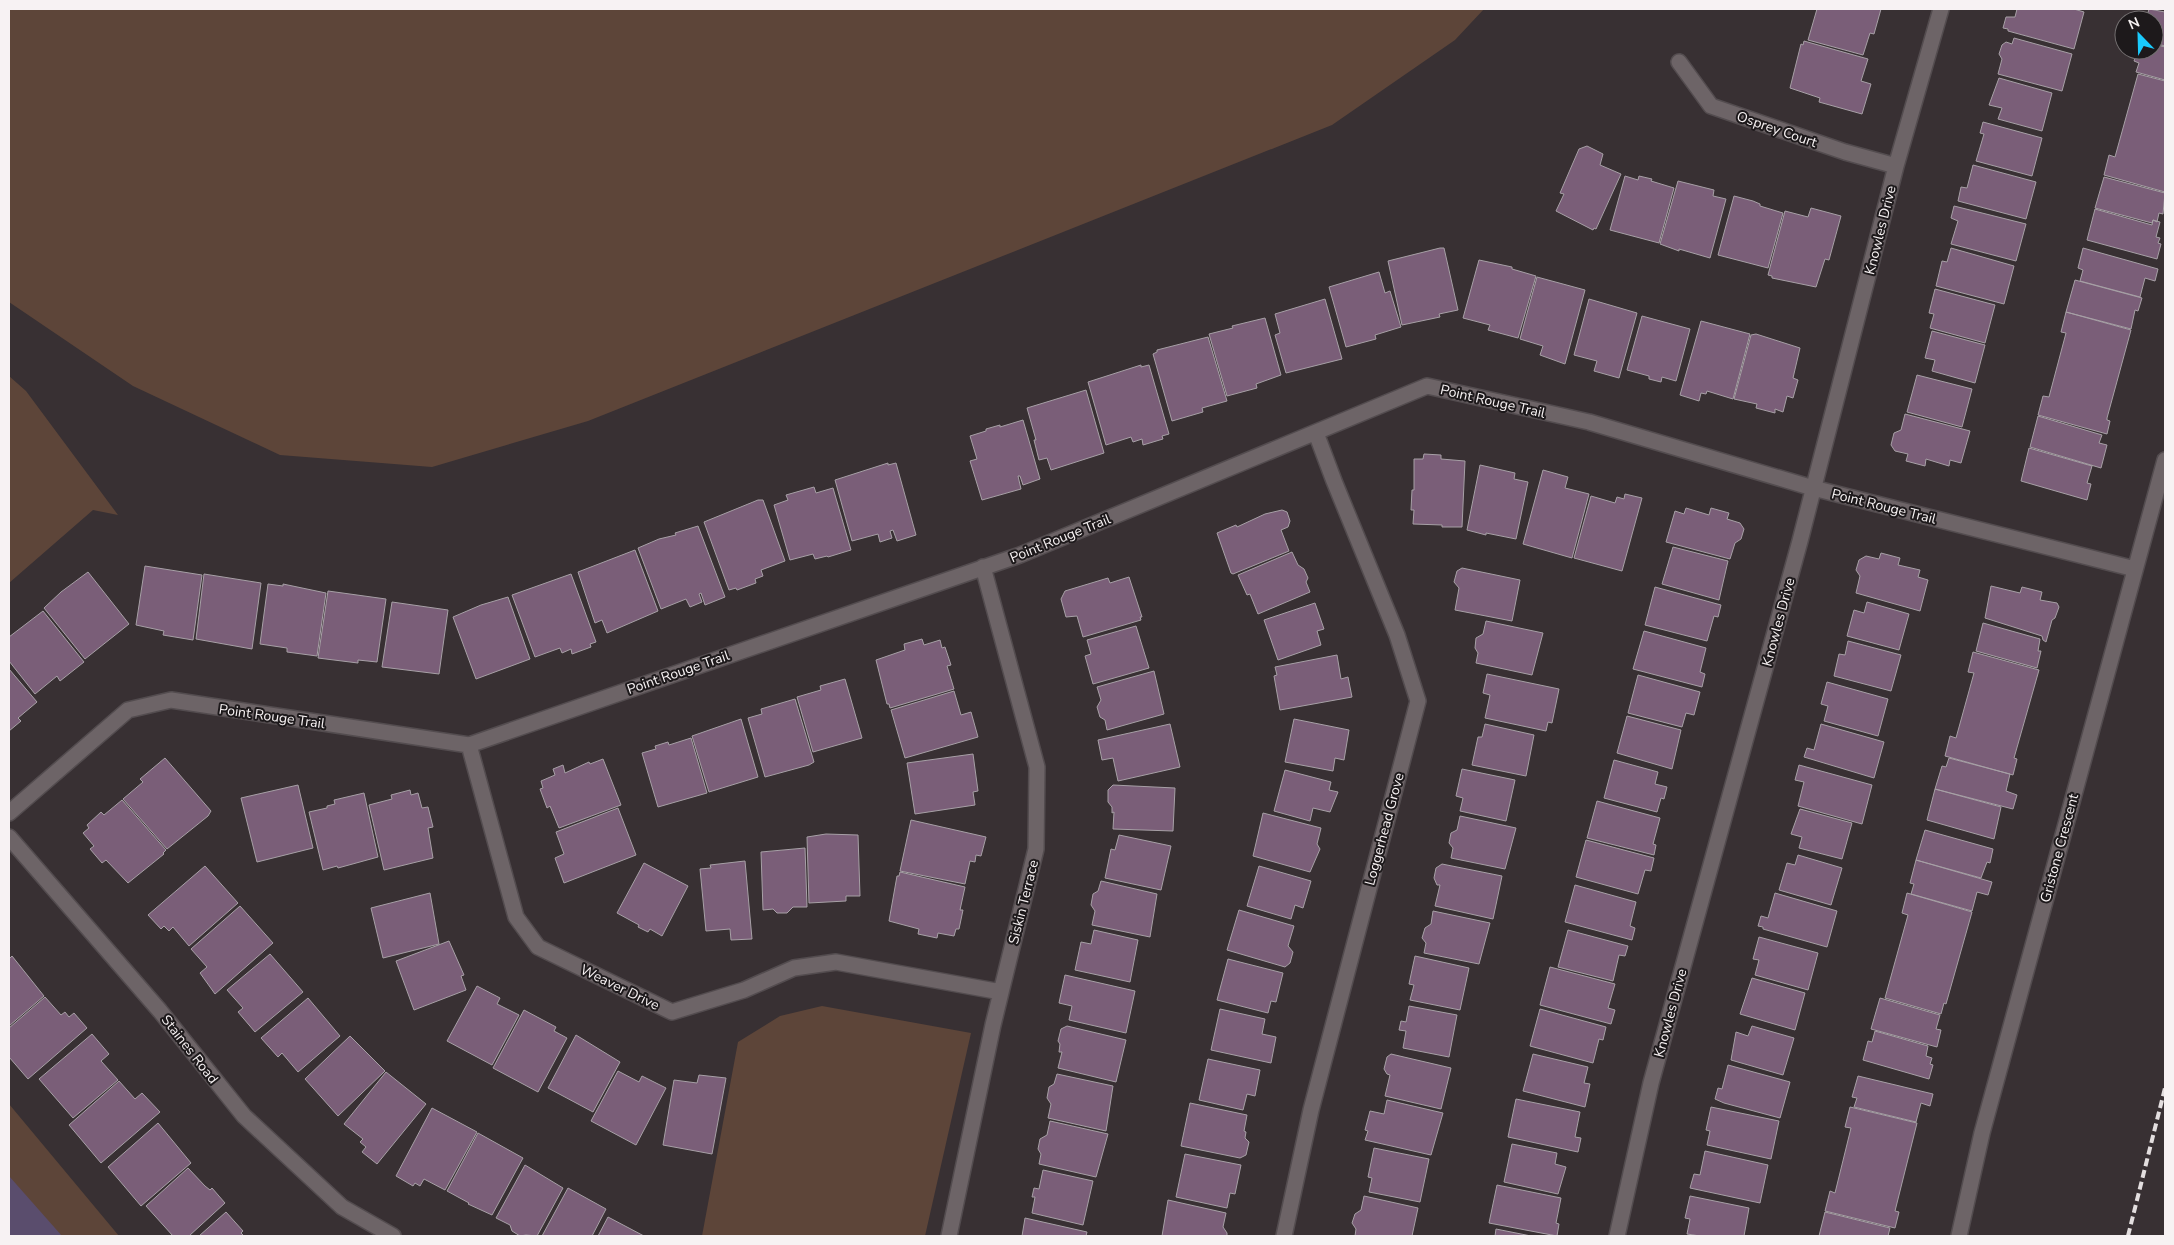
<svg xmlns="http://www.w3.org/2000/svg" width="2174" height="1245" viewBox="0 0 2174 1245" font-family="'Nunito Sans',sans-serif">
  <rect width="100%" height="100%" fill="#383033"/>
  <path fill="#5d4539" d="M9 9H1484L1455 40 1332 125 588 421 432 467 280 455 133 386 9 302Z
    M9 376 26 391 118 515 93 510 9 583Z
    M822 1006 971 1033 925 1236H702L738 1042 780 1016Z
    M9 1104 119 1236H9Z"/>
  <path fill="#5a4d6d" d="M9 1176 62 1236H9Z"/>
  <path fill="#7a5e78" stroke="#a7a0a6" d="M1817 9H1881L1874 34 1870 33 1863 55 1808 40Z
    M2017 9H2074L2084 12 2074 49 2008 31V29L2003 28 2006 17H2015Z
    M2149 9 2165 12V46L2154 43V20H2146Z
    M2014 38 2072 54 2062 91 1998 74 2002 59 1999 54 2002 45 2006 42 2012 44Z
    M1804 41 1868 59 1861 81 1871 84 1862 114 1819 102 1820 98 1790 88 1801 44 1803 45Z
    M2154 44 2165 47V80L2136 72 2139 63 2134 61 2138 50H2154Z
    M2138 74 2165 81V192L2104 175 2109 155 2115 157Z
    M1999 78 2052 93 2042 131 1998 119 2002 108 1989 105Z
    M1983 122 2042 138 2032 176 1976 161 1984 134 1980 133Z
    M1587 146 1603 154 1600 165 1621 174 1596 229 1594 228 1593 230 1556 211 1564 194 1560 193 1579 149Z
    M1973 165 2036 182 2026 219 1958 201 1961 187 1967 188Z
    M1625 176 1638 180 1639 176 1652 179 1651 181 1674 188 1659 243 1610 230Z
    M2104 177 2165 193 2163 214 2159 213 2157 222 2153 220 2152 223 2095 208Z
    M1678 181 1714 190 1713 196 1726 199 1710 258 1679 249V251L1660 244Z
    M1734 196 1753 201 1760 204V206L1783 213 1768 268 1718 255Z
    M1954 206 2026 224 2016 261 1951 244 1958 221 1951 218Z
    M1811 208 1841 216 1829 260 1825 259 1816 287 1772 278V276L1768 275 1785 211 1808 217Z
    M2095 209 2152 225 2153 220 2160 222 2156 237 2160 238 2158 243 2161 244 2157 259 2087 240Z
    M1440 248H1444L1458 310 1439 314 1440 317 1402 325 1388 261Z
    M1951 248 2014 266 2004 304 1936 286 1942 261 1947 262Z
    M2083 248 2158 269 2155 281 2145 278 2140 297 2080 281 2083 270 2078 268Z
    M1479 260 1512 267V269L1536 276 1518 338 1488 330 1490 325 1463 318Z
    M1379 272 1385 293 1390 291 1401 327 1375 335 1376 339 1346 347 1329 287Z
    M1537 277 1585 290 1565 364 1540 355 1543 346 1520 339Z
    M2075 280 2142 298 2138 311 2135 310 2131 329 2066 312Z
    M1935 289 1995 305 1985 343 1930 328 1934 314 1929 313Z
    M1325 299 1342 359 1286 373 1275 335 1280 333 1275 314Z
    M1589 299 1637 313 1619 378 1594 371 1597 361 1574 355Z
    M2066 312 2131 330 2107 418V420L2110 421 2107 434 2038 415 2043 396 2049 397 2066 333 2061 332Z
    M1642 316 1690 329 1676 381 1662 377 1661 382 1649 379V376L1627 370Z
    M1265 318 1281 375 1256 384 1257 388 1227 396 1209 334 1233 328 1232 326Z
    M1701 321 1750 334 1733 399 1707 391 1706 394 1701 393 1699 401 1680 395Z
    M1932 331 1985 345 1975 383 1932 371 1935 360 1925 358Z
    M1756 334 1800 348 1793 378 1798 380 1793 398 1787 396 1783 412 1775 409V413L1756 408 1757 404 1734 399 1751 335Z
    M1208 337 1227 401 1202 408 1203 412 1172 421 1153 354 1157 352V350Z
    M1141 365V367L1149 365 1169 434 1162 436 1163 439 1143 445 1142 439 1133 442 1131 437 1106 445 1088 382Z
    M1917 375 1972 389 1962 427 1907 412Z
    M1086 390 1104 453 1051 470 1047 458 1039 460 1034 440H1036L1027 408Z
    M1905 414 1970 431 1961 463 1950 460 1949 466 1926 459 1925 466 1906 461 1908 454 1895 451 1891 445 1894 433 1901 430Z
    M2038 416 2102 435 2099 443 2107 445 2101 468 2030 447Z
    M1023 420 1040 479 1023 485 1020 476H1018L1021 489 982 500 970 461 977 459 970 436 986 431V429L1000 425V427Z
    M2029 448 2092 466 2087 483 2091 484 2087 500 2021 481Z
    M1424 454 1441 455V459L1465 461 1462 527H1442V525L1413 524 1414 510H1411L1412 490H1414V459H1423Z
    M888 463V465L896 463 916 535 897 541 893 530 890 531 892 538 880 542 878 534 852 541 835 480Z
    M1480 465 1515 473 1514 479 1528 482 1516 539 1486 533V535L1467 530Z
    M1543 470 1568 477 1565 488 1589 494 1572 558 1523 544Z
    M814 487 816 493 833 488 851 550 828 557 827 556 815 559 813 554 790 560 774 505 788 500 786 495Z
    M1625 494 1642 498 1622 571 1574 558 1591 496 1615 503 1617 497 1624 499Z
    M758 500H763L785 561 761 570 763 576 755 579 756 583 737 590 736 588 729 590 704 522Z
    M1686 508 1709 515 1711 508 1729 513 1727 519 1740 523 1744 529 1741 539 1735 543 1730 559 1666 542 1675 511 1684 514Z
    M1282 510 1287 512 1290 521 1288 527 1281 530 1289 551 1233 574 1231 573 1217 533 1236 525 1237 527 1265 514Z
    M698 526 725 597 705 605 701 593 699 594 702 602 690 607 686 599 661 609 638 548 659 539 676 535 675 533Z
    M1673 547 1728 561 1719 600 1662 584Z
    M635 550 658 611 607 633 602 620 595 623 578 572Z
    M1292 552 1298 565 1304 569 1308 578 1306 582 1310 592 1258 614 1250 594 1247 595 1238 575Z
    M1881 553 1900 558 1898 565 1920 570 1918 577 1928 580 1920 611 1856 593 1860 576 1856 570 1859 560 1866 556 1879 559Z
    M145 566 202 575 193 640 163 635 164 631 136 625Z
    M1462 568 1520 580 1512 621 1455 610 1459 588 1454 582 1457 571Z
    M88 572 129 624 85 659 44 608 61 592Z
    M204 574 261 583 252 649 196 639Z
    M571 574 596 642 590 644 591 647 572 654 571 649 562 653 560 648 535 657 512 595Z
    M1129 577 1142 617H1140L1141 620 1083 637 1077 616 1066 617 1061 599 1065 591 1108 578 1110 583Z
    M268 584 283 586V584L326 593 317 656 287 652V648L260 644Z
    M1991 586 2020 593 2022 587 2042 592 2040 600 2057 603 2059 607 2055 618 2052 620 2046 642 2043 640 2042 636 1985 618Z
    M1655 587 1721 605 1718 617 1714 616 1707 641 1645 625Z
    M328 591 386 599 377 662 358 660V663L318 658Z
    M508 597 530 659 476 679 453 617 481 605Z
    M392 602 448 610 439 674 382 667Z
    M1867 602 1909 614 1899 650 1847 636 1854 610 1864 613Z
    M1315 603 1324 629 1317 631 1321 645 1278 660 1264 620Z
    M43 611 84 662 60 681 57 676 35 694 9 661V637Z
    M1486 621 1543 633 1532 675 1476 663 1478 653 1475 648 1476 638 1483 634Z
    M1983 623 2040 639 2038 651H2041L2037 668 1976 651Z
    M1136 626 1149 668 1093 684 1085 656 1091 654 1087 640Z
    M1644 631 1706 648 1700 672 1705 674 1702 687 1633 669Z
    M922 639 924 645 940 640 942 648 945 647 951 665 947 666 954 689 890 708 889 704H887L876 660 905 650 904 644Z
    M1848 641 1901 655 1891 691 1834 676 1839 654 1845 655Z
    M1973 652 2039 670 2014 758 2017 759 2013 775 1945 756 1950 736 1956 738 1974 673 1968 672Z
    M1337 655 1341 679 1348 677 1352 697 1280 710 1274 676 1277 675 1275 667Z
    M9 669 37 702 18 718 21 721 9 731Z
    M1154 671 1164 714 1107 730 1105 720 1100 717 1097 707 1101 700 1097 687Z
    M1487 674 1559 689 1552 723 1548 722 1546 731 1485 718 1490 695 1483 693Z
    M1638 675 1700 692 1694 715 1686 713 1682 727 1628 713Z
    M845 679 862 738 813 752 797 697 821 690 820 686Z
    M1827 682 1888 699 1878 736 1824 721 1828 706 1821 704Z
    M954 691 961 715 971 712 978 737 905 758 891 710Z
    M795 699 814 762 809 765 765 777 748 718 762 714 761 709Z
    M1627 716 1681 730 1672 769 1617 753Z
    M741 719 758 777 709 792 692 736Z
    M1294 719 1349 730 1344 760 1335 758 1333 771 1285 762Z
    M1170 724 1180 767 1118 781 1113 758 1102 760 1098 740Z
    M1485 724 1534 735 1526 776 1472 765 1478 737H1482Z
    M1821 724 1884 742 1874 778 1804 757 1807 748 1814 750Z
    M691 738 707 793 658 807 642 753 656 749 655 746 668 742 669 745Z
    M973 754 978 791 973 792 975 805 915 814 907 763Z
    M165 758 211 811 208 816 167 849 123 799 143 782 140 779Z
    M1949 758 2010 774 2006 791 2017 795 2013 809 1935 789 1942 766 1946 767Z
    M603 759 621 805 559 828 550 806 547 808 540 789 543 788 541 781 555 775 553 769 563 765 565 773 589 762 590 764Z
    M1614 760 1658 772 1655 784 1667 787 1664 799 1661 798 1657 812 1604 798Z
    M1799 765 1872 785 1862 824 1798 806 1804 782 1795 780Z
    M1462 769 1515 780 1506 821 1460 811 1463 798 1456 796Z
    M1285 770 1331 782 1329 790 1338 792 1330 812 1313 808 1310 821 1274 811Z
    M298 785 313 848 257 862 241 798Z
    M1113 785 1175 788 1173 831 1113 829 1114 812 1112 813V807L1108 802V790Z
    M1935 789 2001 807 1994 839 1927 820Z
    M410 790 411 795 418 793 422 808 428 807 433 827 428 828 433 858 384 870 369 805 392 799 391 795Z
    M364 793 378 857 338 868 337 866 323 870 309 812 327 808V806L335 804 334 800Z
    M122 800 166 850 163 853 164 854 128 883 106 860 102 863 90 849 94 846 83 833 89 828 87 825 101 812 104 815Z
    M1597 801 1660 818 1653 844 1656 845 1654 855 1587 838Z
    M618 808 636 855 564 883 555 858 564 854 556 832Z
    M1800 809 1852 823 1842 859 1799 848 1802 837 1791 834Z
    M1263 813 1321 828 1317 844 1320 849 1310 872 1253 856Z
    M1460 816 1516 828 1505 869 1451 858 1453 848 1449 843 1451 833 1457 830Z
    M911 820 986 837 981 856 976 855 975 862 970 861 965 884 900 871Z
    M1925 830 1993 849 1990 863 1987 862 1981 878 1916 860Z
    M826 834 858 835 860 896H846V901L809 903 807 837Z
    M1119 835 1171 846 1161 890 1105 878 1111 849 1115 850Z
    M1586 840 1654 858 1651 871 1645 870 1638 894 1576 877Z
    M805 848 807 907H793L787 913H777L773 909 763 910 761 852Z
    M1798 855 1842 868 1831 905 1779 890 1787 863 1795 865Z
    M1916 860 1992 882 1988 895 1977 892 1972 911 1911 894 1914 884 1910 883Z
    M745 861 752 939 731 940 730 929 706 931 700 869 711 868 710 865Z
    M644 863 688 886 662 936 650 929 648 932 638 927 639 925 617 913Z
    M1442 864 1502 876 1493 919 1435 906 1440 885H1437L1434 878 1436 868Z
    M205 866 238 903 189 946 173 927 169 931 164 926 161 929 148 915Z
    M1259 866 1311 881 1303 908 1295 905 1291 919 1247 906Z
    M900 872 965 887 960 910H963L959 929H956L954 936 938 933 937 938 918 934 919 929 889 921 897 876H899Z
    M1101 881 1157 894 1150 937 1092 925 1095 911 1091 905 1093 894 1098 891Z
    M1575 885 1636 902 1630 926 1635 928 1632 940 1565 922Z
    M430 893 439 944 383 958 371 908Z
    M1775 893 1837 911 1827 947 1763 929V927L1758 926 1761 916 1768 918Z
    M1907 893 1972 912 1946 1004 1944 1003 1941 1014 1885 998 1908 915 1902 913Z
    M240 906 273 943 215 994 200 973 207 967 191 949Z
    M1239 910 1294 926 1288 946 1293 952 1290 963 1285 967 1227 950Z
    M1433 911 1490 923 1479 964 1424 953 1426 943 1422 938 1425 928 1431 924Z
    M1094 930 1138 940 1130 982 1075 970 1081 942 1091 944Z
    M1568 930 1628 946 1625 956 1619 955 1613 981 1558 967Z
    M1759 937 1818 953 1808 990 1755 975 1759 960 1753 959Z
    M449 941 464 975 461 976 466 990 414 1010 396 961Z
    M270 954 303 992 255 1032 238 1012 243 1008 227 990Z
    M12 956 44 996 9 1026V959Z
    M1415 956 1469 968 1460 1010 1410 1000 1414 985 1409 984Z
    M1228 959 1283 973 1276 1002 1271 1001 1268 1013 1217 1000Z
    M1550 967 1615 984 1608 1008 1615 1010 1611 1024 1540 1005Z
    M1065 975 1135 991 1126 1033 1069 1020 1072 1006 1059 1003Z
    M1752 978 1805 993 1795 1030 1740 1014Z
    M477 986 500 998 497 1004 519 1015 492 1065 447 1041Z
    M45 997 61 1015 65 1012 69 1017 74 1013 87 1028 28 1079 9 1057V1028Z
    M308 998 340 1036 298 1072 282 1053 278 1057 261 1038Z
    M1880 998 1940 1015 1936 1029 1941 1030 1937 1047 1871 1029Z
    M1409 1006 1457 1015 1449 1057 1403 1048 1406 1031 1399 1030 1401 1021 1406 1022Z
    M1220 1009 1265 1019 1262 1034 1276 1037 1271 1063 1211 1050Z
    M1540 1009 1606 1027 1603 1040 1599 1039 1593 1063 1530 1046Z
    M524 1010 556 1027 554 1031 567 1038 538 1092 493 1068Z
    M1067 1026 1126 1040 1116 1082 1058 1068 1062 1052H1059L1060 1044 1058 1041 1061 1029Z
    M1752 1026 1794 1038 1783 1075 1731 1060 1736 1032 1748 1036Z
    M1875 1031 1928 1046 1926 1056 1932 1058 1930 1064 1933 1065 1929 1079 1863 1060 1868 1041 1872 1042Z
    M92 1034 109 1054 101 1061 118 1080 73 1118 39 1079Z
    M576 1035 620 1062 593 1112 548 1088Z
    M350 1036 385 1071 338 1116 305 1079Z
    M1391 1054 1451 1068 1441 1109 1385 1096 1390 1075 1387 1074 1384 1069 1387 1057Z
    M1533 1054 1588 1067 1584 1083 1590 1084 1585 1107 1523 1091Z
    M1208 1059 1260 1070 1255 1096 1247 1094 1243 1110 1199 1100Z
    M1728 1065 1790 1082 1780 1118 1724 1103 1715 1099 1718 1088 1722 1089Z
    M618 1071 639 1082 642 1076 666 1088 636 1145 591 1121Z
    M386 1072 426 1104 377 1164 362 1152 366 1147 360 1142 363 1139 344 1124Z
    M1057 1074 1113 1086 1106 1131 1048 1118 1051 1104 1047 1098 1049 1087 1054 1084Z
    M699 1075 726 1078 712 1154 663 1145 674 1080 697 1083Z
    M1858 1076 1933 1094 1930 1106 1921 1103 1916 1122 1854 1107 1857 1098 1852 1097Z
    M119 1081 135 1099 142 1093 160 1112 101 1163 69 1125Z
    M1516 1099 1580 1112 1575 1137 1581 1138 1578 1152 1508 1137Z
    M1387 1100 1443 1113 1431 1155 1365 1140 1368 1131 1365 1130 1370 1111 1384 1114Z
    M1190 1103 1247 1115 1244 1131 1246 1132 1245 1138 1249 1142 1246 1155 1240 1158 1181 1146Z
    M1711 1107 1779 1121 1771 1159 1707 1145 1710 1131 1706 1130Z
    M1850 1107 1917 1123 1895 1211 1899 1212 1895 1228 1825 1211 1830 1191 1835 1193 1851 1128 1845 1127Z
    M432 1108 477 1132 445 1190 424 1179 420 1186 415 1183 413 1186 396 1176Z
    M1050 1121 1108 1134 1096 1177 1039 1164 1041 1154 1038 1149 1040 1139 1047 1135Z
    M158 1123 191 1163 141 1206 108 1167Z
    M478 1133 523 1158 492 1215 468 1204 469 1203 447 1191Z
    M1512 1144 1557 1153 1555 1164 1566 1167 1558 1194 1504 1182Z
    M1374 1148 1429 1159 1420 1202 1369 1192 1372 1178 1368 1177Z
    M1705 1151 1768 1165 1760 1203 1690 1188 1694 1174 1700 1175Z
    M1185 1154 1241 1165 1235 1194 1230 1193 1227 1208 1176 1197Z
    M525 1165 563 1188 537 1236 526 1235 520 1236 512 1231 510 1225 496 1218Z
    M188 1168 205 1186 210 1190 212 1188 225 1203 189 1236H173L146 1206Z
    M1043 1170 1093 1181 1083 1225 1032 1213 1035 1197H1032L1034 1188 1039 1189Z
    M1497 1185 1561 1198 1556 1223 1559 1224 1557 1236 1489 1223Z
    M568 1188 606 1209 592 1236H542Z
    M1364 1196 1418 1208 1412 1236H1355L1356 1229 1352 1223 1355 1214 1361 1210Z
    M1690 1196 1749 1208 1744 1236H1700L1687 1234 1690 1219 1685 1218Z
    M1168 1200 1226 1213 1223 1227 1227 1233V1236H1162Z
    M226 1212 243 1231 241 1233 244 1236H199Z
    M1825 1212 1890 1228 1888 1236H1819Z
    M608 1217 644 1236H598Z
    M1025 1218 1087 1232 1086 1236H1022Z
    M1496 1229 1531 1236H1495Z"/>
  <g fill="none" stroke-linecap="round" stroke-linejoin="round">
    <g stroke="#534c4f" stroke-width="18">
      <path id="street" d="M1679 62 1711 106 1845 152 1896 166
        M469 745 516 917 538 947 672 1012 744 990 794 968 836 962 1001 992
        M9 813 128 710 171 700 469 745 1020 555 1427 386 1589 422 1813 488 2135 569
        M949 1236 993 1025 1036 849 1037 767 983 567
        M1284 1236 1311 1110 1418 701 1397 635 1334 481 1316 433
        M1617 1236 1651 1083 1800 541 1896 166 1941 9
        M1959 1236 1982 1133 2165 460"/>
    </g>
    <g stroke="#534c4f" stroke-width="18">
      <path id="secondary" d="M9 837 160 1011 244 1116 342 1207 393 1236"/>
    </g>
    <use href="#street" stroke="#6d6467" stroke-width="15"/>
    <use href="#secondary" stroke="#6d6467" stroke-width="15"/>
    <path stroke="#e3dedf" stroke-width="4" stroke-dasharray="8 4" stroke-linecap="butt" d="M2128 1236 2165 1088"/>
  </g>
  <g text-anchor="middle" stroke-width="4" stroke-linejoin="round" paint-order="stroke">
    <g font-size="14" fill="#f7f2f3" stroke="#1d191b">
      <text transform="translate(1777 129) rotate(19)" y="5">Osprey Court</text>
      <text transform="translate(1880 230) rotate(-76)" y="5">Knowles Drive</text>
      <text transform="translate(1493 401) rotate(13)" y="5">Point Rouge Trail</text>
      <text transform="translate(1884 506) rotate(14)" y="5">Point Rouge Trail</text>
      <text transform="translate(1060 538) rotate(-22)" y="5">Point Rouge Trail</text>
      <text transform="translate(1778 622) rotate(-75)" y="5">Knowles Drive</text>
      <text transform="translate(678 672) rotate(-19)" y="5">Point Rouge Trail</text>
      <text transform="translate(272 716) rotate(8)" y="5">Point Rouge Trail</text>
      <text transform="translate(1384 829) rotate(-75)" y="5">Loggerhead Grove</text>
      <text transform="translate(2059 848) rotate(-75)" y="5">Gristone Crescent</text>
      <text transform="translate(1023 902) rotate(-76)" y="5">Siskin Terrace</text>
      <text transform="translate(620 987) rotate(26)" y="5">Weaver Drive</text>
      <text transform="translate(1670 1013) rotate(-75)" y="5">Knowles Drive</text>
      <text transform="translate(190 1049) rotate(52)" y="5">Staines Road</text>
    </g>
  </g>
  <rect width="2174" height="1245" fill="none" stroke="#f7f2f3" stroke-width="20"/>
  <g transform="translate(2139 35) rotate(337)"><circle r="24" fill="#1d191b" stroke="#747071"/>
  <path d="M0-4L9 19L0 12L-9 19Z" fill="#1acafc"/>
  <text y="-8" font-size="14" font-weight="bold" text-anchor="middle" fill="#f7f2f3">N</text>
  </g>
</svg>
